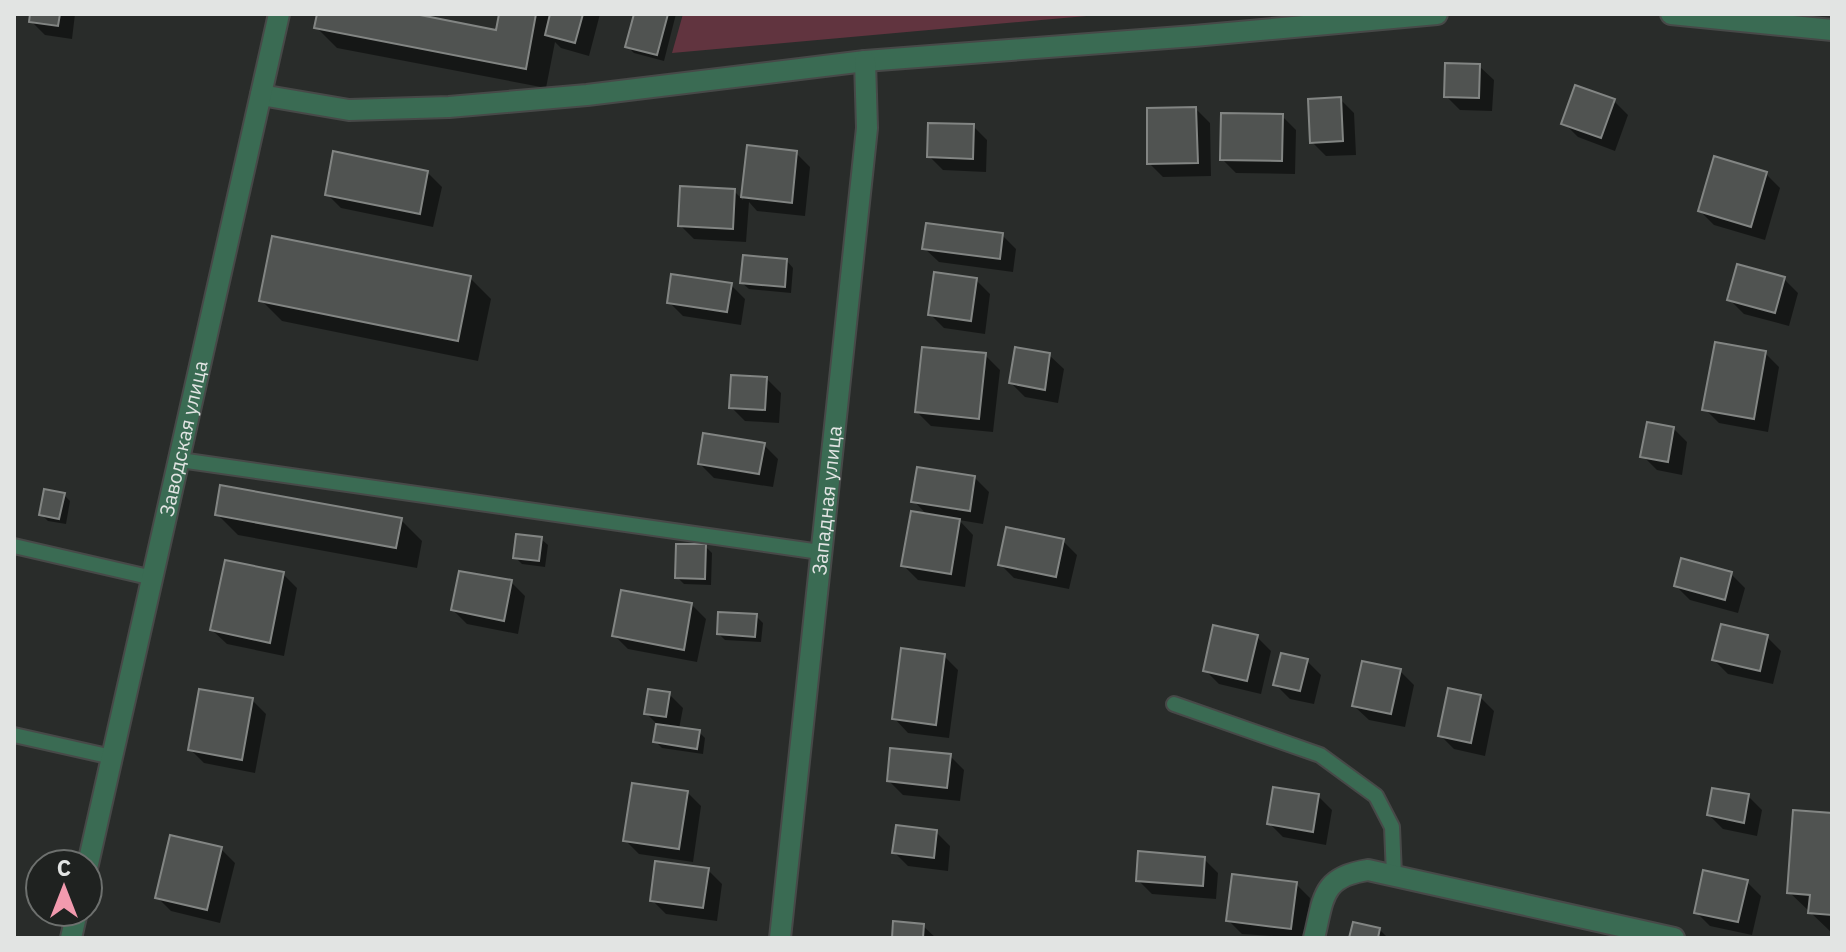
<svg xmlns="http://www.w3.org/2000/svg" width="1846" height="952" viewBox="0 0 1846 952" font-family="'IBM Plex Sans',sans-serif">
  <rect width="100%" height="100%" fill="#292c2a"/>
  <path fill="#61343f" d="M683 14H1109L672 53Z"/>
  <path fill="#0007" d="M32 14H75L72 39 45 35 31 21Z
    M319 14H404L497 32 501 14H600L589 56 561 48 555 42 546 88 337 48 316 27Z
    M636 14H676L664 61 634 53 627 46Z
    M1479 66 1494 80 1492 111 1460 110 1446 96Z
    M1340 99 1354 113 1356 155 1326 156 1312 142Z
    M1614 101 1628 115 1615 151 1578 137 1564 123Z
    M1196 109 1210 123 1211 176 1163 177 1149 163Z
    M1282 116 1296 130 1295 174 1236 173 1222 159Z
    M973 126 987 140 986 172 943 170 929 156Z
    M749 147 796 153 810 167 805 216 757 211 749 202 746 242 694 239 680 225 734 191 743 200Z
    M427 172 442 187 433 227 341 208 327 194Z
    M1766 174 1780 188 1765 240 1714 225 1700 211Z
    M1002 235 1016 249 1013 272 939 262 924 248Z
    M787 261 793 268 791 293 749 289 742 283Z
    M470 278 491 299 478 361 282 321 261 300Z
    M1784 279 1798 293 1789 326 1744 314 1730 300Z
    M976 280 990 294 985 334 944 328 930 314Z
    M731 285 745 299 741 325 683 316 669 302Z
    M1765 353 1779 367 1768 432 1719 423 1705 409Z
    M985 355 1000 370 993 432 931 426 917 412Z
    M1049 355 1064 369 1058 403 1025 397 1011 383Z
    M767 379 781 393 779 423 745 421 731 407Z
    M1673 428 1687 442 1682 475 1657 470 1643 456Z
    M764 445 778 459 773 487 714 478 700 464Z
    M975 478 989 492 983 524 959 520 973 535 965 587 918 580 904 566 928 516 914 501Z
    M64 495 70 501 66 524 48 521 41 514Z
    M217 514 401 520 422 541 417 568 238 535Z
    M541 539 548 545 545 567 522 564 515 557Z
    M1063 541 1077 555 1069 589 1014 578 1000 564Z
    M705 546 712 553 711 585 684 584 677 577Z
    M283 574 297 588 284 656 227 644 212 630Z
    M1731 574 1745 588 1738 613 1690 600 1676 586Z
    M511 582 525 596 518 634 467 624 453 610Z
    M692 605 706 619 697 662 628 649 614 635Z
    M756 616 763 623 761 642 725 640 719 634Z
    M1257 637 1271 651 1261 694 1219 684 1205 670Z
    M1767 637 1781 651 1773 684 1728 674 1714 660Z
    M944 656 958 670 949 738 908 733 894 718Z
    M1307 661 1321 675 1314 704 1290 699 1276 685Z
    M1400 671 1414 685 1405 727 1369 720 1354 706Z
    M669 694 683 708 679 729 699 732 705 738 703 754 662 748 655 741 658 725 646 713Z
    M1480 697 1494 711 1485 756 1454 749 1440 735Z
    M252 700 266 714 255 773 204 763 190 749Z
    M950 756 964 770 960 801 903 795 889 781Z
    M687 792 701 806 693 862 639 854 625 840Z
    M1318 796 1332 810 1326 845 1283 837 1269 823Z
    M1748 796 1762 810 1757 836 1723 829 1709 815Z
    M1832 815V933L1789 892Z
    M936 832 950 846 948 871 908 866 894 852Z
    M221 849 235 863 220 923 171 911 157 897Z
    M1204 859 1218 873 1216 899 1152 894 1138 880Z
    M708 870 722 884 717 921 666 914 652 900Z
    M1747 882 1761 896 1752 935 1710 926 1696 912Z
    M1296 884 1310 898 1305 938 1242 934 1228 920Z
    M923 926 936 938H894Z
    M1379 929 1388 938H1351Z"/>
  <path fill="#505351" stroke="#828583" stroke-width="2" d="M30 14H60L58 26 29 22Z
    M317 14H415L496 30 499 14H536L526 69 314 28Z
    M550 14H583L575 43 545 35Z
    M634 14H668L657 55 625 47Z
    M1445 63 1480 64 1479 98 1444 97Z
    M1575 85 1615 99 1601 138 1561 124Z
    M1341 97 1343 141 1310 143 1308 99Z
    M1196 107 1198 163 1147 164V108Z
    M1221 113 1283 114 1282 161 1220 160Z
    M928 123 974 124 973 159 927 157Z
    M747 145 797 151 792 203 741 197Z
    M333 151 428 171 420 214 325 195Z
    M1714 156 1767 172 1751 227 1698 211Z
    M680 186 735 189 733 229 678 226Z
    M926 223 1003 233 1000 259 922 249Z
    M272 236 471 276 458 341 259 301Z
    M743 255 787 259 785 287 740 283Z
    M1737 264 1785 277 1775 313 1727 300Z
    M934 272 977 278 971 321 928 315Z
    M671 274 732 283 727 312 667 303Z
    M1715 342 1766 351 1754 419 1702 410Z
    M922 347 986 353 979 419 915 412Z
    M1015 347 1050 353 1045 390 1009 383Z
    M731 375 767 377 765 410 729 408Z
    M1647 422 1674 427 1668 462 1640 457Z
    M703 433 765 443 759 474 698 464Z
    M917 467 975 476 970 511 911 502Z
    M220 485 402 518 396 548 215 515Z
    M44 489 65 493 59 519 39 515Z
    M911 511 960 519 951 574 901 566Z
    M1006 527 1064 539 1056 577 998 565Z
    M516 534 542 537 539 561 513 558Z
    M676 544H706L705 579 675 578Z
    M1681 558 1732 572 1725 600 1674 586Z
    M225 560 284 572 270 643 210 630Z
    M459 571 512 580 504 621 451 610Z
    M621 590 692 603 684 650 612 636Z
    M718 612 757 614 755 637 717 634Z
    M1721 624 1768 635 1760 671 1712 660Z
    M1213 625 1258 635 1247 681 1203 671Z
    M901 648 945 654 936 725 892 719Z
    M1281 653 1308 659 1300 691 1273 685Z
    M1362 661 1401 669 1391 714 1352 706Z
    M1448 688 1481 695 1471 743 1438 736Z
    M199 689 253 698 242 760 188 750Z
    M648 689 670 692 666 717 644 714Z
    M656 724 700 730 697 749 653 742Z
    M890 748 951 754 947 788 887 781Z
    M632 783 688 791 679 849 623 841Z
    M1273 787 1319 794 1313 832 1267 824Z
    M1712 788 1749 794 1744 823 1707 815Z
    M1793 810 1832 813V915L1808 913 1810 895 1787 893Z
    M896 825 937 830 934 858 892 853Z
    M170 835 222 847 207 910 155 898Z
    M1138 851 1205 857 1203 886 1136 881Z
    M655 861 709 868 703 908 650 901Z
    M1703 870 1748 880 1738 922 1694 913Z
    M1232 874 1297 882 1291 929 1226 921Z
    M893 921 924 924 923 938H892Z
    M1353 922 1380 928 1378 938H1349Z"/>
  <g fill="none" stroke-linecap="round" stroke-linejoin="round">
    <g stroke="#474948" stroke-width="18">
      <path id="service" d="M180 460 820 552
        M14 546 153 578
        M1174 704 1320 755 1376 796 1392 827 1394 875
        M14 735 112 757"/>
    </g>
    <g stroke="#474948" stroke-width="24">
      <g id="minor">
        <path d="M1671 14 1832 30"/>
        <path d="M261 95 349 110 449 107 587 95 865 61 1194 36 1437 14"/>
        <path id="s1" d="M88 864 279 14"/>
        <path d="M71 938 77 912"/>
        <path id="s2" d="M780 938 867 128 865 61"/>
        <path d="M1314 938C1324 898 1321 877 1368 870L1674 938"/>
      </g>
    </g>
    <use href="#service" stroke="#3a6b53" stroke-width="14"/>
    <use href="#minor" stroke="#3a6b53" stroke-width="20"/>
  </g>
  <g text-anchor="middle" stroke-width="7" stroke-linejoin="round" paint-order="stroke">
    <g font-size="20" fill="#e2e4e3" stroke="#1f2220">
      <text dy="7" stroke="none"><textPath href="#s1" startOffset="436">Заводская улица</textPath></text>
      <text dy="7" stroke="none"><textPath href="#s2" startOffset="440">Западная улица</textPath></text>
    </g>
  </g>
  <rect width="1846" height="952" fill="none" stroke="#e2e4e3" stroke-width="32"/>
  <g transform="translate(64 888)"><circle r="38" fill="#1f2220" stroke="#6d706e" stroke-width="2"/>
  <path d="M0-6L14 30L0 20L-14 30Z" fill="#f29aae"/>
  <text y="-12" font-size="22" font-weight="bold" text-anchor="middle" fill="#e2e4e3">С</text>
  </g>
</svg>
